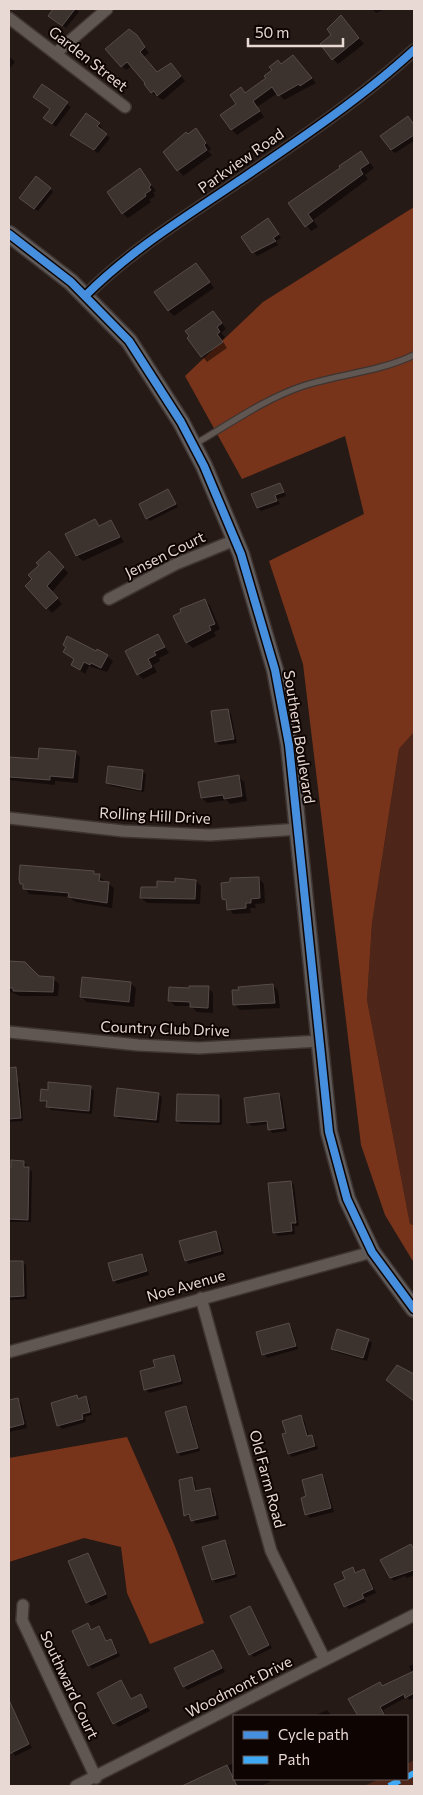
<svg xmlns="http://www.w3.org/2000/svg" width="423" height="1795" viewBox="0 0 423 1795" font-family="Commissioner,sans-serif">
  <rect width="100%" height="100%" fill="#261a16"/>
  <path fill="#4d2619" d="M414 732V1225L410 1224 367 1000 372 923 399 749Z
    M414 1760V1786H364L379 1779H407V1764Z"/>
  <path fill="#78341a" d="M414 207V732L399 749 372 923 367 1000 410 1224 414 1225V1263L385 1215 361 1145 303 664 269 561 364 514 345 436 242 479 185 376 263 302Z
    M127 1437 174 1544 204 1623 150 1644 127 1593 121 1547 84 1538 9 1562V1458Z"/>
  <path fill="#0007" d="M53 9H76L79 12 66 28 49 15Z
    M372 9H385L376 13Z
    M346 22 364 44 338 64 333 59Z
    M136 36 149 53 143 57 157 73 175 69 185 81 163 100 152 93 145 84 147 83 132 66 126 70 122 66Z
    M9 56 15 62 9 69Z
    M298 62 316 83 284 100 278 93 257 107 264 117 237 135 232 130 241 89 246 94 282 65Z
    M43 85 71 107 56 127 48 121 51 110 34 97Z
    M411 121 414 125V141L395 153 391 150Z
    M99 124 102 128 100 130 110 138 98 153 71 135Z
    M196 130 211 149 208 151 212 155 183 176 165 152Z
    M361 152 374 168 365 175 368 179 313 220 318 227 311 231 289 203 341 168Z
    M139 170 156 191 153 192 155 196 149 200 151 202 128 218 122 213Z
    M50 188 53 192 38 211 24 201Z
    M271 223 281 238 276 241 278 245 257 256 242 237Z
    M196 264 214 288 174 316 169 311Z
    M218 318 226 329 221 333 225 337 222 340 227 348 207 362 189 338Z
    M280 484 286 496 277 499 280 504 261 511 258 508Z
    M168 491 178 507 150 521 147 518Z
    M95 520 100 526 111 521 124 542 83 561 77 556 66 535Z
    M55 558 68 573 52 592 62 604 52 613 27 586Z
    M205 600 210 606 220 629 214 632 216 636 193 648 187 643 174 616Z
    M158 636 169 653 159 658 160 661 153 665 157 672 143 679 138 674Z
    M65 652 97 653 107 656 113 661 107 672 89 666 85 674 73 665 75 660Z
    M227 710 231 714 237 743 220 745 216 742Z
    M75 752 80 757 78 783 55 781V785L9 780V759L39 761Z
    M142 771 146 774 144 792 111 786 107 782Z
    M238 776 244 782 247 801 230 804 227 800 207 803 202 798Z
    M93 872 114 888 112 908 75 902 70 897 29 894 21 883Z
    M259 879 264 884 265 903 255 904 256 908H250L251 913 233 914 223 898Z
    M196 881 201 886 200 904 147 903 141 898 158 889Z
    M9 962 25 964 39 977 53 979 59 984 58 996H20L11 992 9 989Z
    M130 983 136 988 134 1007 87 1002 81 997Z
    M273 985 278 991 280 1008 240 1010 234 1004Z
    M170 988H208L213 993V1013L197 1012 191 1006H175L169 1000Z
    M17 1080 20 1083 23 1121 9 1122V1081Z
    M91 1088 94 1091 92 1114 51 1110 48 1104 41 1100 49 1091Z
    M158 1094 162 1097 159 1123 119 1119 115 1115Z
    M279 1094 282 1098 287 1131 272 1133 268 1124 252 1126 248 1123Z
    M219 1096 222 1100V1125L181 1124 177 1121Z
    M24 1162 32 1172 31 1222H9V1168Z
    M291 1182 294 1185 299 1226H294L295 1234 278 1236 274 1232Z
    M215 1232 219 1236 224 1254 189 1264 186 1260Z
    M142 1255 145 1259 149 1275 117 1284 114 1280Z
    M22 1262 26 1265 27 1299 9 1300V1263Z
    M289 1324 292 1328 298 1349 267 1358 264 1354Z
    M368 1340 372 1343 367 1361 336 1352 333 1348Z
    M174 1357 177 1360 183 1384 149 1393 146 1389 156 1368Z
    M76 1397 79 1400 85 1398 89 1401 92 1415 85 1417 86 1422 62 1429 58 1425Z
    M17 1400 21 1403 27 1428 9 1432V1402Z
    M186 1408 189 1411 200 1451 181 1456 178 1453Z
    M301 1416 304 1420 309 1437 312 1436 315 1440 318 1449 292 1457 289 1453 287 1433Z
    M322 1476 325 1479 334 1512 310 1518 306 1514 308 1497Z
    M192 1478 195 1482 197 1492 209 1489 213 1493 219 1519 196 1524 191 1518 186 1515Z
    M225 1542 228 1545 237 1577 216 1583 213 1580Z
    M411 1546 414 1549V1575L407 1578 404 1576 394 1581 391 1578Z
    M87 1555 108 1598 91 1606 87 1602Z
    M352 1569 357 1574 364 1571 368 1574 376 1593 364 1598 366 1602 349 1609 346 1606Z
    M250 1608 272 1648 254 1657 251 1654Z
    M88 1625 92 1631 99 1627 108 1642 111 1641 114 1644 120 1656 92 1669 89 1665Z
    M213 1651 225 1672 187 1690 184 1686Z
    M414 1664V1698L410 1700 407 1697 383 1710 386 1716H359L350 1699 383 1687 412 1673 409 1666Z
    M121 1682 132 1700 140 1696 150 1711 118 1727 99 1693Z
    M12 1708 32 1748 15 1756 9 1746V1710Z
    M327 1710 332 1716H314Z
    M234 1763V1779H268L270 1782 261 1786H197L195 1781Z"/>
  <path fill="#3c322e" stroke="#574c49" d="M53 9H75L62 26 48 16Z
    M341 15 359 38 332 60 320 44 331 35 327 29Z
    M129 29 137 35 145 47 140 52 157 72 171 63 181 76 157 96 154 91 151 93 144 84 145 83 127 62 121 67 105 49Z
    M293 55 312 78 300 86 299 84 278 96 272 87 253 101 260 111 231 130 220 115 236 104 230 95 241 87 245 93 266 78 264 76 272 70 269 67 278 60 281 64Z
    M42 84 68 102 52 124 43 118 50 109 33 97Z
    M86 113 100 123 97 126 107 134 94 150 70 135Z
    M408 116 414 125V135L391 150 380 136Z
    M196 128 206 143 204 145 207 150 177 171 163 152 186 132 188 134Z
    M361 151 369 163 360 169 363 174 308 214 313 221 305 227 288 203 340 168 339 166Z
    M140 168 151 185 149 187 151 190 145 194 146 196 122 214 107 192Z
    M36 176 51 188 34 209 19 198Z
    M268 218 279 234 273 238 276 241 252 253 241 237Z
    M196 263 210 282 168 311 154 292Z
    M213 311 222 323 217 327 220 332 217 334 223 342 201 357 187 338 189 336 185 331Z
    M280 483 284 492 275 495 277 501 257 508 251 494Z
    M168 489 176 504 146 519 139 504Z
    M95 519 99 526 111 520 120 537 76 556 65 534Z
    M49 551 64 567 47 586 58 598 46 609 25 586 32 579 28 575 39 565 36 563Z
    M205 599 215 624 209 626 211 630 186 643 173 616 181 612 180 609Z
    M158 634 165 647 154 652 156 655 148 659 152 667 137 675 125 651Z
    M67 636 96 651 97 649 108 655 101 668 91 663 90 665 84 662 80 670 71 665 74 659 63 652 66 647 63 645Z
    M228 709 234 739 215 742 211 711Z
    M39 748 76 751 73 778 50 776V780L9 777V757L38 759Z
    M108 766 143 770 141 790 106 783Z
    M239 775 242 796 224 799 223 795 201 798 198 782Z
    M20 865 94 871V874H100L99 881 109 882 107 903 68 897 69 893 23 889V884H20L19 879Z
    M259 877 260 898 251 899V903H246V908L227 910 226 900 222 899 221 883 230 882V878Z
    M175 878 196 880 195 899 140 898 141 887H157V881L175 882Z
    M9 961 25 962 39 976 54 977 53 992 13 991V988H9Z
    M82 977 131 982 129 1002 80 997Z
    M273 984 275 1003 233 1005 232 990H239L238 987Z
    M189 986H209L208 1008 190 1007V1002L168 1001 169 987 189 988Z
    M16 1067 21 1118 9 1119V1068Z
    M48 1082 91 1086 89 1111 46 1107 47 1101H40L41 1089 48 1090Z
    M117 1088 159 1093 156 1120 114 1116Z
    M279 1093 284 1128 268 1130 267 1121 247 1123 244 1098Z
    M177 1094 219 1095V1122L176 1121Z
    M11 1160 24 1161V1167H29L28 1220 9 1219V1167H11Z
    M291 1181 296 1223H291L292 1231 273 1233 268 1183Z
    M216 1231 221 1251 185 1261 179 1241Z
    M142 1254 147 1271 113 1281 108 1263Z
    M9 1261H23L24 1296 9 1297Z
    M289 1323 296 1346 262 1355 256 1332Z
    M337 1329 369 1339 363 1358 331 1349Z
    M174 1355 181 1381 144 1390 140 1371 155 1367 153 1360Z
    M397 1365 414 1374V1401L386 1380Z
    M77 1395 78 1399 86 1396 90 1412 82 1414 83 1419 57 1426 51 1403Z
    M18 1398 24 1424 9 1428V1400Z
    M186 1406 198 1448 177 1453 165 1412Z
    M301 1415 307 1436 312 1435 315 1446 288 1454 282 1434 286 1433 282 1421Z
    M322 1474 331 1508 305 1515 301 1498 306 1496 302 1480Z
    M192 1477 195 1491 210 1488 216 1515 191 1521 189 1514 184 1516 179 1480Z
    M225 1540 235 1574 212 1580 202 1547Z
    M411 1544 414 1550V1570L390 1578 380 1560Z
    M88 1553 106 1594 86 1603 68 1561Z
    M353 1567 355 1573 364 1569 373 1589 362 1594 364 1598 344 1607 334 1584 345 1579 342 1572Z
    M250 1606 269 1645 249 1655 230 1616Z
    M88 1623 91 1630 99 1626 106 1641 111 1639 117 1653 88 1666 72 1631Z
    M213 1650 222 1668 183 1687 174 1668Z
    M414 1671V1693L405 1698 404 1694 380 1707 385 1716H358L348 1699 380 1682 382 1686Z
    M121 1680 131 1699 141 1694 147 1707 113 1724 97 1693Z
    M9 1700 29 1744 9 1754Z
    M227 1765 237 1786H182Z"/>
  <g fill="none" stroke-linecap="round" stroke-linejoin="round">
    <g stroke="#3e3431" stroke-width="8">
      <path id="lane" d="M195 444C230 424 264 399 303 386 340 374 379 372 414 355"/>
    </g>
    <g stroke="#3e3431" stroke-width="14">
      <path id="street" d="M9 18 125 107
        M56 53 107 9
        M85 296C131 250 184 218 237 182 296 142 362 98 414 50
        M109 599 176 564 235 540
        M9 818 123 831 210 835 300 829
        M9 1032 138 1045 199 1048 320 1041
        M201 1298 271 1551 325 1660
        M9 1352 372 1252
        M23 1605 22 1620 96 1778
        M76 1786 414 1615"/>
    </g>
    <g stroke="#3e3431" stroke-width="19">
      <path id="secondary" d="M9 234 71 282 129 341 181 422 204 466 241 554 275 670 289 745 329 1132 347 1199 372 1252 414 1309"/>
    </g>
    <use href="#lane" stroke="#605652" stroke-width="5.5"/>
    <use href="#street" stroke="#605652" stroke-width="11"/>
    <use href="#secondary" stroke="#5f5b5a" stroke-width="16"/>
    <path stroke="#3fa9f5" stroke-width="6" stroke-dasharray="12 6" stroke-linecap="butt" d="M407 1777 414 1773
      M389 1786 403 1779"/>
    <g stroke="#0e0503" stroke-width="11">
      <path id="cycleway" d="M9 234 71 282 129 341 181 422 204 466 241 554 275 670 289 745 329 1132 347 1199 372 1252 414 1309
        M85 296C131 250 184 218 237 182 296 142 362 98 414 50"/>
    </g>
    <use href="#cycleway" stroke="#468fdf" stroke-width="8"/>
  </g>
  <g text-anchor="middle" stroke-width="4" stroke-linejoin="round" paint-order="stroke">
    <g font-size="15" fill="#e9d9d4" stroke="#0e0503">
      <text transform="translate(88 59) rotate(38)" y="5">Garden Street</text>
      <text transform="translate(241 161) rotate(-35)" y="5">Parkview Road</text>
      <text transform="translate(165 555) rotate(-26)" y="5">Jensen Court</text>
      <text transform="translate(299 737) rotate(81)" y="5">Southern Boulevard</text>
      <text transform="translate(155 816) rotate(3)" y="5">Rolling Hill Drive</text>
      <text transform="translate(165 1029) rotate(2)" y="5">Country Club Drive</text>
      <text transform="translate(186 1286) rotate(-16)" y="5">Noe Avenue</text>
      <text transform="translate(267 1479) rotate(75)" y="5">Old Farm Road</text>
      <text transform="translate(69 1685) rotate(65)" y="5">Southward Court</text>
      <text transform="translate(239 1687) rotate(-27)" y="5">Woodmont Drive</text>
    </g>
  </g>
  <rect width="423" height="1795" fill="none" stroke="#e9d9d4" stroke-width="20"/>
  <rect x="233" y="1715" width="175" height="65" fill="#0e0503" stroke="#665a57"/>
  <rect x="243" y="1731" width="25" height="8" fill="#468fdf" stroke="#665a57"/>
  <text x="278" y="1740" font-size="15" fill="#e9d9d4">Cycle path</text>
  <rect x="243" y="1756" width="25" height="8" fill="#3fa9f5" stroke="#665a57"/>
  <text x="278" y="1765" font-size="15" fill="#e9d9d4">Path</text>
  <path d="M248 38v8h95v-8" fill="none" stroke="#e9d9d4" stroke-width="2.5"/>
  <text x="255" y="38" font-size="15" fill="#e9d9d4" stroke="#0e0503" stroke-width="4" paint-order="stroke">50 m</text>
</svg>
